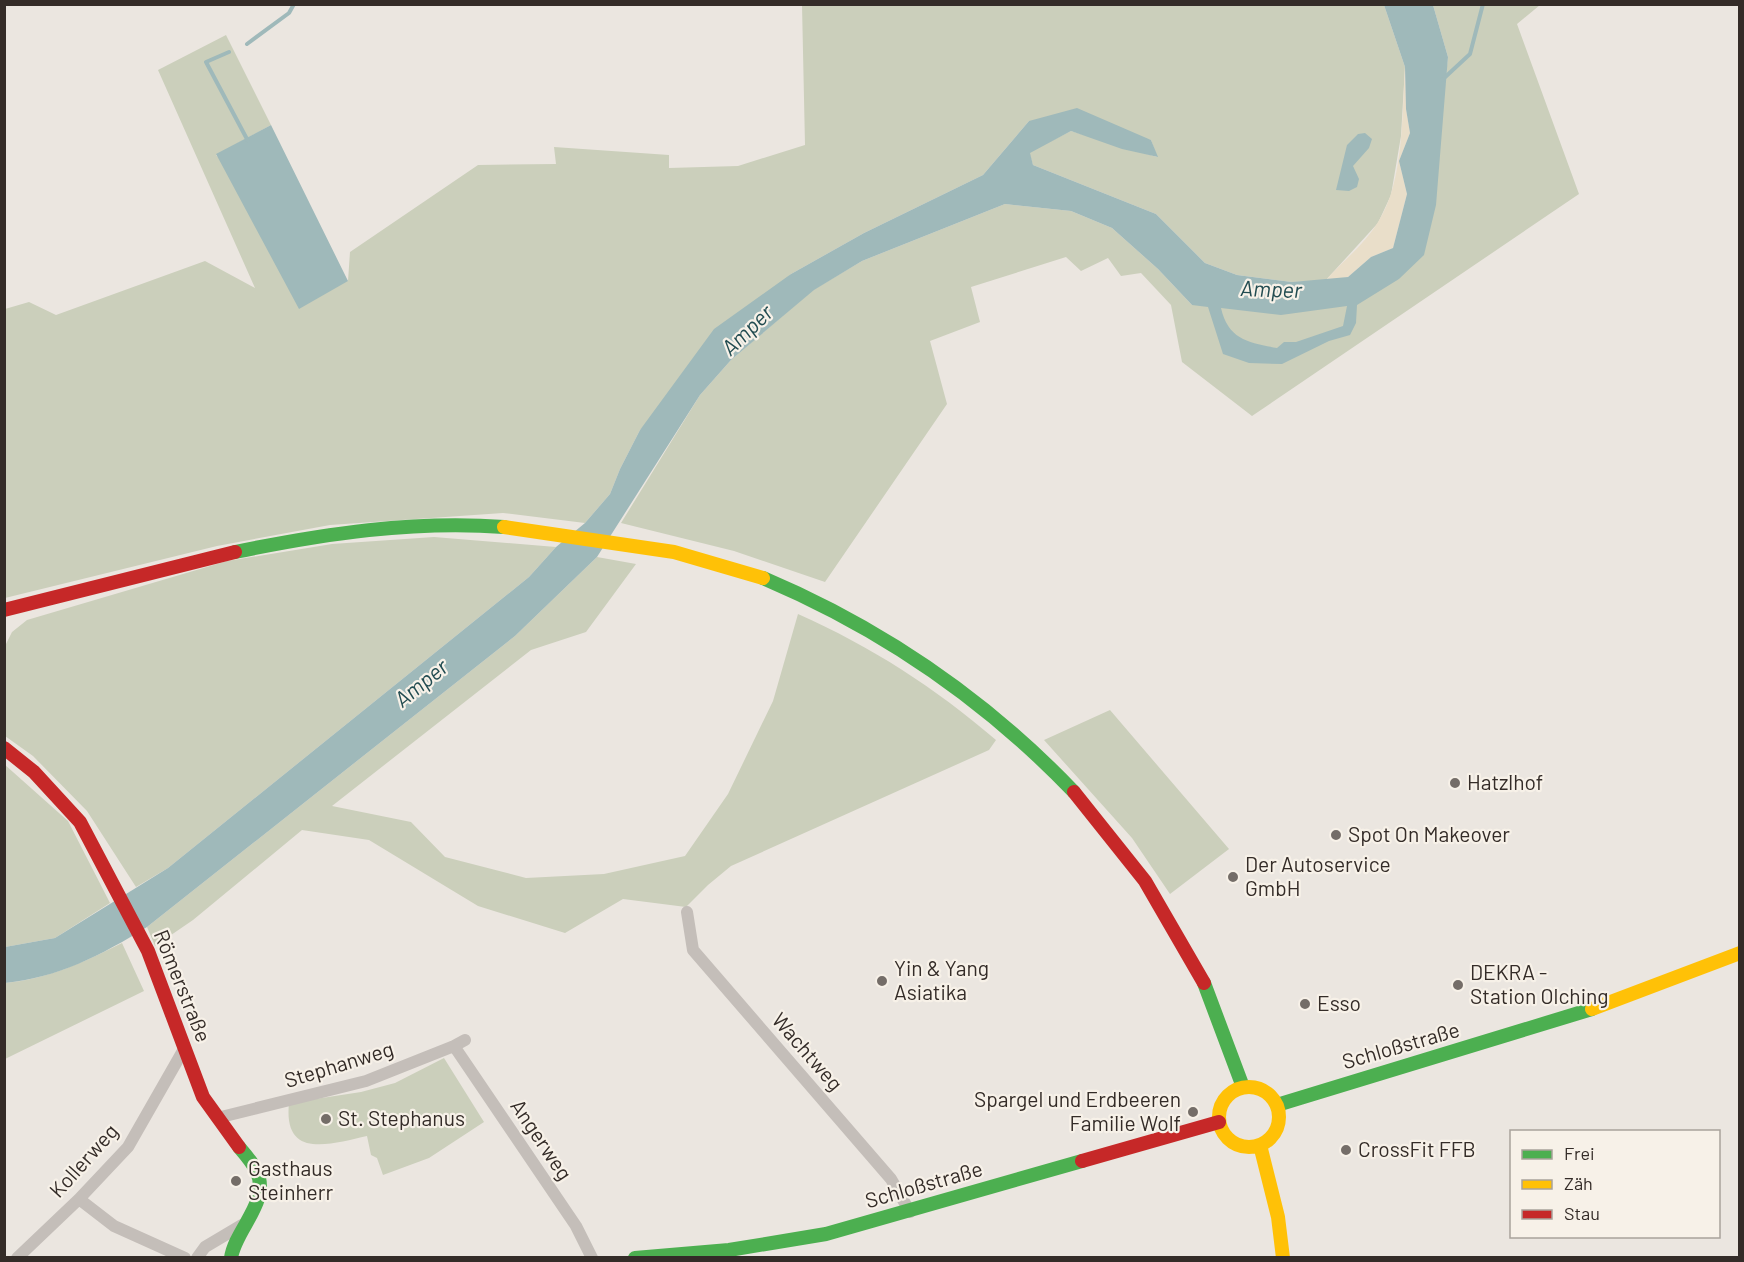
<svg xmlns="http://www.w3.org/2000/svg" width="1744" height="1262" viewBox="0 0 1744 1262" font-family="Barlow,sans-serif">
  <rect width="100%" height="100%" fill="#ebe6e0"/>
  <path fill="#cbcfbb" d="M802 5H1384L1405 67 1401 136 1391 195 1378 223 1325 281 1292 282 1237 275 1205 263 1156 214 1033 165 1029 152 1071 131 1157 157 1151 140 1029 121 983 175 864 233 791 274 640 430 620 469 610 494 585 523 503 513 330 525 217 546 5 598V309L29 302 56 315 205 261 255 288 158 70 226 35 271 125 216 155 348 281 350 252 478 165 556 164 554 147 669 155V168L738 166 805 145Z
    M1433 5H1540L1517 24 1579 194 1252 416 1182 362 1171 305 1141 273 1121 276 1108 258 1081 271 1066 257 971 287 980 322 930 341 947 404 825 582 734 551 621 523 700 395 731 360 813 290 862 261 1005 204 1071 211 1112 228 1158 269 1192 305 1399 279 1443 103 1448 57Z
    M434 537 556 547 529 577 168 868 136 887 87 811 33 756 5 736V646L12 632 27 620 227 561 332 544Z
    M597 557 636 564 586 632 531 650 332 806 411 822 445 857 526 878 604 874 685 856 728 794 773 701 798 614C872 647 934 687 996 740L989 750 731 866 708 885 686 907 623 899 565 933 478 906 369 840 302 830 193 920 155 946 147 927 515 636Z
    M1110 710 1229 849 1170 894 1132 838 1044 740Z
    M4 764 68 821 110 903 55 938 5 947Z
    M122 943 144 991 5 1059V983C48 979 84 962 122 943Z
    M444 1058 484 1122 429 1158 383 1175 377 1158 371 1155 367 1136C331 1144 283 1160 289 1103L361 1092 395 1083Z"/>
  <path fill="#e9dec9" d="M1405 67 1406 109 1410 133 1399 161 1407 194 1393 248 1371 257 1348 277 1325 281C1342 262 1365 244 1378 222 1404 183 1402 113 1405 67Z"/>
  <path fill="#9fb9ba" fill-rule="evenodd" d="M1384 5H1433L1448 57 1436 205 1424 255 1399 279 1357 305 1356 323 1350 335 1329 341 1282 364 1249 363 1223 354 1208 307 1192 305 1158 269 1112 228 1071 211 1005 204 862 261 814 290 731 360 700 395 597 557 515 636 147 927C102 955 57 978 5 983V947L55 938 168 868 529 577 556 547 585 523 610 494 620 469 640 430 714 329 791 274 864 233 983 175 1029 121 1077 108 1151 140 1158 157 1122 149 1071 131 1030 153 1033 165 1156 214 1205 263 1237 275 1292 282 1348 277 1371 257 1393 248 1407 194 1399 161 1410 133 1406 109 1405 67ZM1347 306 1343 326 1296 342H1284L1277 348C1250 343 1228 340 1221 308L1281 315Z
    M271 125 348 281 299 309 216 154Z
    M1365 133 1372 139 1369 148 1353 166 1359 179 1357 187 1349 191 1336 190 1347 145 1358 134Z"/>
  <g fill="none" stroke-linecap="round" stroke-linejoin="round">
    <path stroke="#9fb9ba" stroke-width="4" d="M247 44 289 13 294 4
      M229 52 206 62 248 141
      M1442 80 1470 54 1483 4"/>
    <path stroke="#c4beb9" stroke-width="12" d="M687 912 693 950 891 1179 910 1212
      M454 1046 576 1226 592 1258
      M221 1117 366 1081 454 1046 465 1040
      M79 1199 114 1226 185 1258
      M17 1258 79 1199 128 1147 184 1049
      M197 1258 205 1247 242 1225"/>
    <path stroke="#4caf50" stroke-width="14" d="M235 552C323 534 414 520 504 527
      M763 578C881 628 985 699 1074 792
      M1204 983 1243 1087
      M1277 1105 1592 1009
      M231 1258C235 1229 272 1201 256 1170 252 1162 245 1154 239 1147
      M635 1258 729 1250 826 1234 1082 1161"/>
    <path stroke="#ffc107" stroke-width="14" d="M504 527 674 552 763 578
      M1592 1009 1740 953
      M1219 1117a30 30 0 1 1 60 0a30 30 0 1 1-60 0Z
      M1260 1145 1278 1217 1283 1258"/>
    <path stroke="#c62828" stroke-width="14" d="M4 610 235 552
      M4 748 34 772 80 822 148 951 203 1097 239 1147
      M1074 792 1145 881 1204 983
      M1082 1161 1219 1122"/>
  </g>
  <g fill="#746d68" stroke="#f7f1e8" stroke-width="2">
    <circle cx="1455" cy="783" r="6"/>
    <circle cx="1336" cy="835" r="6"/>
    <circle cx="1233" cy="877" r="6"/>
    <circle cx="882" cy="981" r="6"/>
    <circle cx="1458" cy="985" r="6"/>
    <circle cx="1305" cy="1004" r="6"/>
    <circle cx="1193" cy="1112" r="6"/>
    <circle cx="326" cy="1119" r="6"/>
    <circle cx="1346" cy="1150" r="6"/>
    <circle cx="236" cy="1181" r="6"/>
  </g>
  <g text-anchor="middle" stroke-width="4.5" stroke-linejoin="round" paint-order="stroke">
    <g font-size="21" fill="#342c28" stroke="#f7f1e8" text-anchor="start">
      <text x="1467" y="790">Hatzlhof</text>
      <text x="1348" y="842">Spot On Makeover</text>
      <text x="1245" y="872">Der Autoservice<tspan x="1245" dy="24">GmbH</tspan></text>
      <text x="894" y="976">Yin &amp; Yang<tspan x="894" dy="24">Asiatika</tspan></text>
      <text x="1470" y="980">DEKRA -<tspan x="1470" dy="24">Station Olching</tspan></text>
      <text x="1317" y="1011">Esso</text>
      <text x="1181" y="1107" text-anchor="end">Spargel und Erdbeeren<tspan x="1181" dy="24">Familie Wolf</tspan></text>
      <text x="338" y="1126">St. Stephanus</text>
      <text x="1358" y="1157">CrossFit FFB</text>
      <text x="248" y="1176">Gasthaus<tspan x="248" dy="24">Steinherr</tspan></text>
    </g>
    <g font-size="21" fill="#342c28" stroke="#f7f1e8">
      <text transform="translate(182 986) rotate(68)" y="7">Römerstraße</text>
      <text transform="translate(1401 1046) rotate(-16)" y="7">Schloßstraße</text>
      <text transform="translate(807 1052) rotate(49)" y="7">Wachtweg</text>
      <text transform="translate(339 1065) rotate(-17)" y="7">Stephanweg</text>
      <text transform="translate(541 1140) rotate(56)" y="7">Angerweg</text>
      <text transform="translate(84 1161) rotate(-48)" y="7">Kollerweg</text>
      <text transform="translate(924 1185) rotate(-16)" y="7">Schloßstraße</text>
    </g>
    <g font-size="22" font-style="italic" fill="#224c51" stroke="#f7f1e8">
      <text transform="translate(1271 289) rotate(2)" y="8">Amper</text>
      <text transform="translate(747 330) rotate(-44)" y="8">Amper</text>
      <text transform="translate(421 683) rotate(-39)" y="8">Amper</text>
    </g>
  </g>
  <rect width="1744" height="1262" fill="none" stroke="#342c28" stroke-width="12"/>
  <rect x="1510" y="1130" width="210" height="108" fill="#f7f1e8" stroke="#a9a29b" stroke-width="1.5"/>
  <rect x="1522" y="1150" width="30" height="9" fill="#4caf50" stroke="#a9a29b" stroke-width="1.5"/>
  <text x="1564" y="1160" font-size="18" fill="#342c28">Frei</text>
  <rect x="1522" y="1180" width="30" height="9" fill="#ffc107" stroke="#a9a29b" stroke-width="1.5"/>
  <text x="1564" y="1190" font-size="18" fill="#342c28">Zäh</text>
  <rect x="1522" y="1210" width="30" height="9" fill="#c62828" stroke="#a9a29b" stroke-width="1.5"/>
  <text x="1564" y="1220" font-size="18" fill="#342c28">Stau</text>
</svg>
